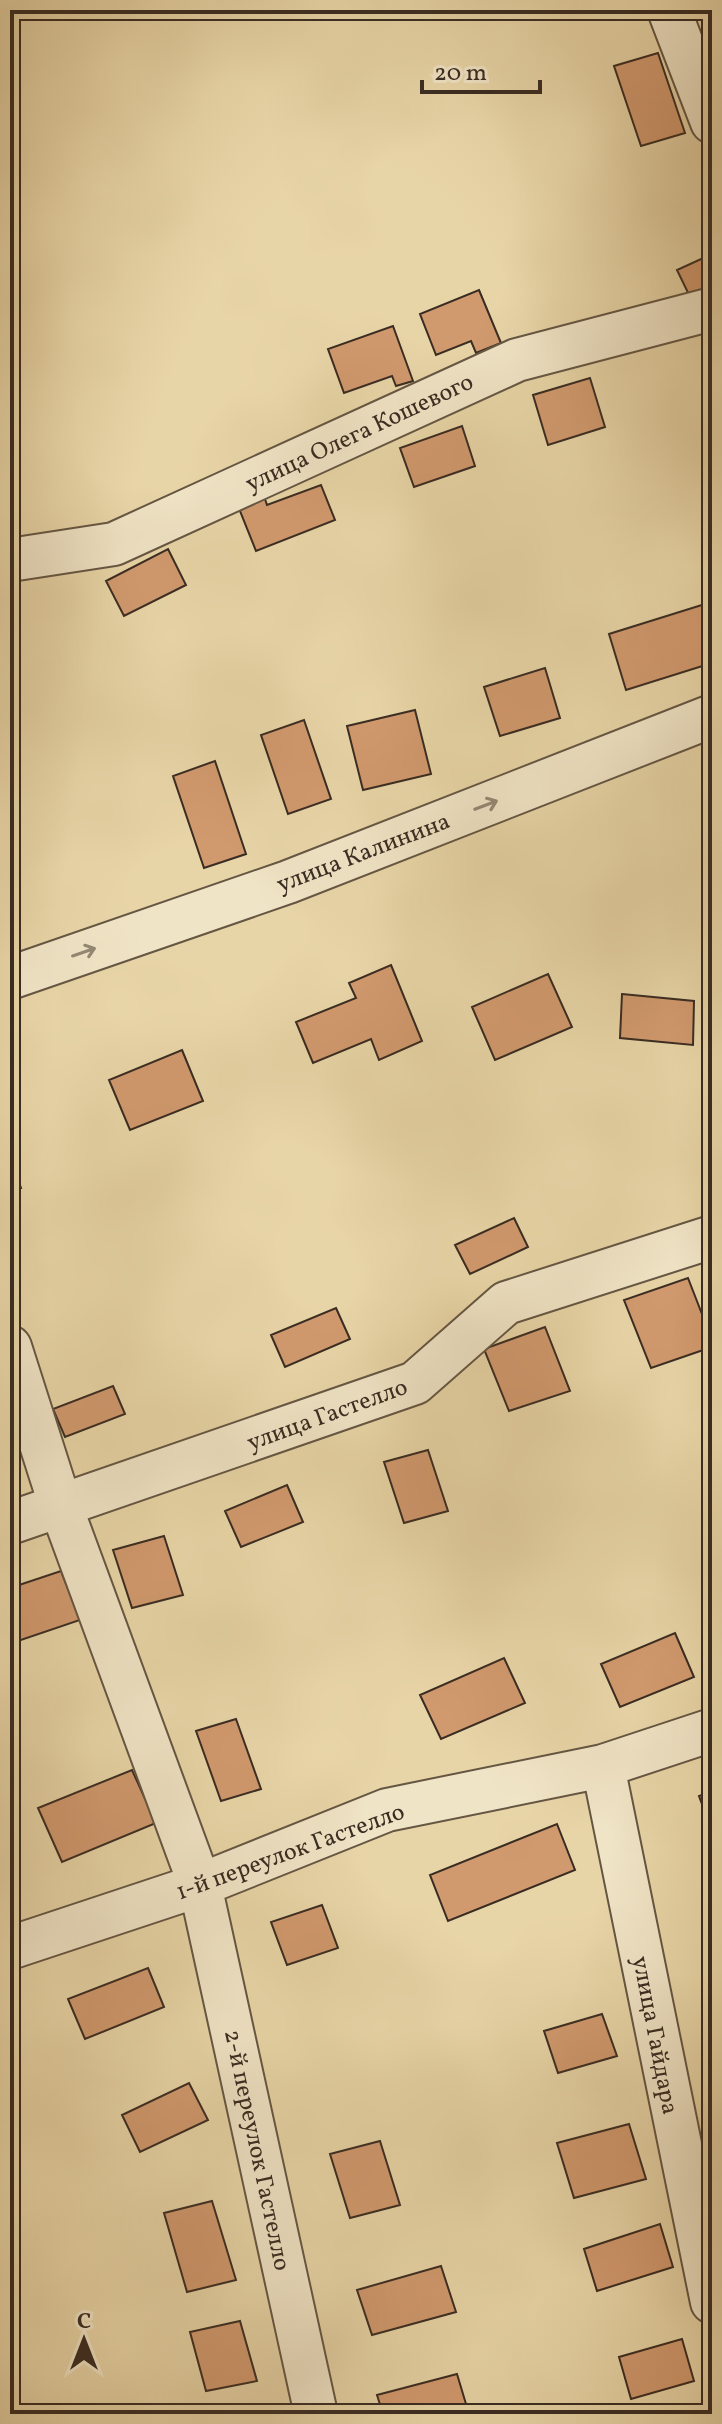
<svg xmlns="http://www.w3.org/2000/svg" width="722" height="2424" viewBox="0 0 722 2424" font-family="Vollkorn,serif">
  <rect width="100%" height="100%" fill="#e8d5a7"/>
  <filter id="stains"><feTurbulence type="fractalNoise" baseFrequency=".0025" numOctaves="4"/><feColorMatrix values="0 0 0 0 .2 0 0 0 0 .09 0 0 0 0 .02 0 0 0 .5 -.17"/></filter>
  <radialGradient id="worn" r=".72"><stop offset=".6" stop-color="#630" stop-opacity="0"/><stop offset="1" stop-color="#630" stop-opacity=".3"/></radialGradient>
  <path fill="#d1996e" stroke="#392c22" stroke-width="2" d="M658 53 685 133 641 146 614 66Z
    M712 254V292L692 301 677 270Z
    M479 290 501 343 476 353 471 341 436 355 420 314Z
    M393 326 413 381 396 386 392 376 344 393 328 349Z
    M590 378 605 427 548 445 533 395Z
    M462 426 475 466 414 487 400 448Z
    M321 485 335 520 256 551 236 501 262 490 267 505Z
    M168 549 186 585 124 616 106 581Z
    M705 604 712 625V663L626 690 609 634Z
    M545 668 560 718 500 736 484 687Z
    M415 710 431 774 363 790 347 726Z
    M304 720 331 799 288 814 261 735Z
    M215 761 246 854 204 868 173 776Z
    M391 965 422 1041 379 1060 371 1039 313 1063 296 1022 356 998 349 983Z
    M548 974 572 1027 495 1060 472 1007Z
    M622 994 694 1001 693 1045 620 1038Z
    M182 1050 203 1101 130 1130 109 1080Z
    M10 1155 21 1188 10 1191Z
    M514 1218 528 1247 470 1274 455 1245Z
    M688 1278 712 1340V1347L651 1368 624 1300Z
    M336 1308 350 1339 285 1367 271 1335Z
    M545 1327 570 1391 509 1411 484 1349Z
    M113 1386 125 1414 65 1437 53 1409Z
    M10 1418 21 1445 10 1448Z
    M428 1450 448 1511 404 1523 384 1462Z
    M287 1485 303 1522 241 1547 225 1511Z
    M164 1536 183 1595 132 1608 113 1550Z
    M61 1571 80 1620 12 1643 10 1637V1588Z
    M675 1633 694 1677 620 1707 601 1664Z
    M504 1658 525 1703 441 1739 420 1695Z
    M236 1719 261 1789 221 1801 196 1731Z
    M132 1770 156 1823 62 1862 38 1808Z
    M712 1791V1831L699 1796Z
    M557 1824 575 1870 448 1921 430 1875Z
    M322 1905 338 1948 287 1965 271 1922Z
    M148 1968 164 2007 85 2039 68 1999Z
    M602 2014 617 2056 558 2073 544 2031Z
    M189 2083 208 2120 140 2152 122 2115Z
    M629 2124 646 2179 574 2198 557 2143Z
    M380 2141 400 2205 350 2218 330 2154Z
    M212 2201 236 2280 187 2292 164 2213Z
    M660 2224 673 2267 597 2291 584 2249Z
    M441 2266 456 2312 372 2335 357 2290Z
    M240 2321 257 2381 206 2391 190 2332Z
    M682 2339 694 2381 631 2399 619 2357Z
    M457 2374 469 2414H383L377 2395Z"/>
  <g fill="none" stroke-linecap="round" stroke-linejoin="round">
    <g stroke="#655643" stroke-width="46">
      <path id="minor" d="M669 10 712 122
        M10 560 114 544 517 360 712 309
        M10 978 288 882 712 716
        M10 1347 61 1507 200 1885 316 2414
        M10 1523 415 1383 506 1303 712 1237
        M603 1766 712 2302
        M10 1948 200 1885 387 1810 603 1766 712 1730"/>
    </g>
    <use href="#minor" stroke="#f0e4c6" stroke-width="42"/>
  </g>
  <defs><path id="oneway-shaft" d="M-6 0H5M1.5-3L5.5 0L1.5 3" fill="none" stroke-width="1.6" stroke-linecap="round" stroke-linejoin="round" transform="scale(2)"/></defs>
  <g stroke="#948874">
    <use href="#oneway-shaft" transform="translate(486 805) rotate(-21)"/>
    <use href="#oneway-shaft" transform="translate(84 952) rotate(-19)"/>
  </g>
  <g text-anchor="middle" stroke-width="8" stroke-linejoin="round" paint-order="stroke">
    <g font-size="24" fill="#392c22" stroke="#f0e4c6">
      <text transform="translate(359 432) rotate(-25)" y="8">улица Олега Кошевого</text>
      <text transform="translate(363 852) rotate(-21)" y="8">улица Калинина</text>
      <text transform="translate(327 1414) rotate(-20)" y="8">улица Гастелло</text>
      <text transform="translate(290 1851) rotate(-20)" y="8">1-й переулок Гастелло</text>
      <text transform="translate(656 2035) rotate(79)" y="8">улица Гайдара</text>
      <text transform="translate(258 2150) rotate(78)" y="8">2-й переулок Гастелло</text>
    </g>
  </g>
  <rect width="722" height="2424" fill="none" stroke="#e8d5a7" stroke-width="40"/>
  <rect x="12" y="12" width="698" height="2400" fill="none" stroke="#392c22" stroke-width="4"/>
  <rect x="20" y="20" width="682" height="2384" fill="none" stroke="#392c22" stroke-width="2"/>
  <g transform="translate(84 2340)" stroke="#f0e4c6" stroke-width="6" paint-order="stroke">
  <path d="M0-6L14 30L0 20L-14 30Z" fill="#392c22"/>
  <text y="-12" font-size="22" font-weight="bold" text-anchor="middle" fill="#392c22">С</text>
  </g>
  <path d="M422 80v12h118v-12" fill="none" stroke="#392c22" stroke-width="4"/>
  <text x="434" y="80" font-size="24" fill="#392c22" stroke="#f0e4c6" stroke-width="6" paint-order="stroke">20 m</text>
  <rect width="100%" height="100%" filter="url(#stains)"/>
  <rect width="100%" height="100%" fill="url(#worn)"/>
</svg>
